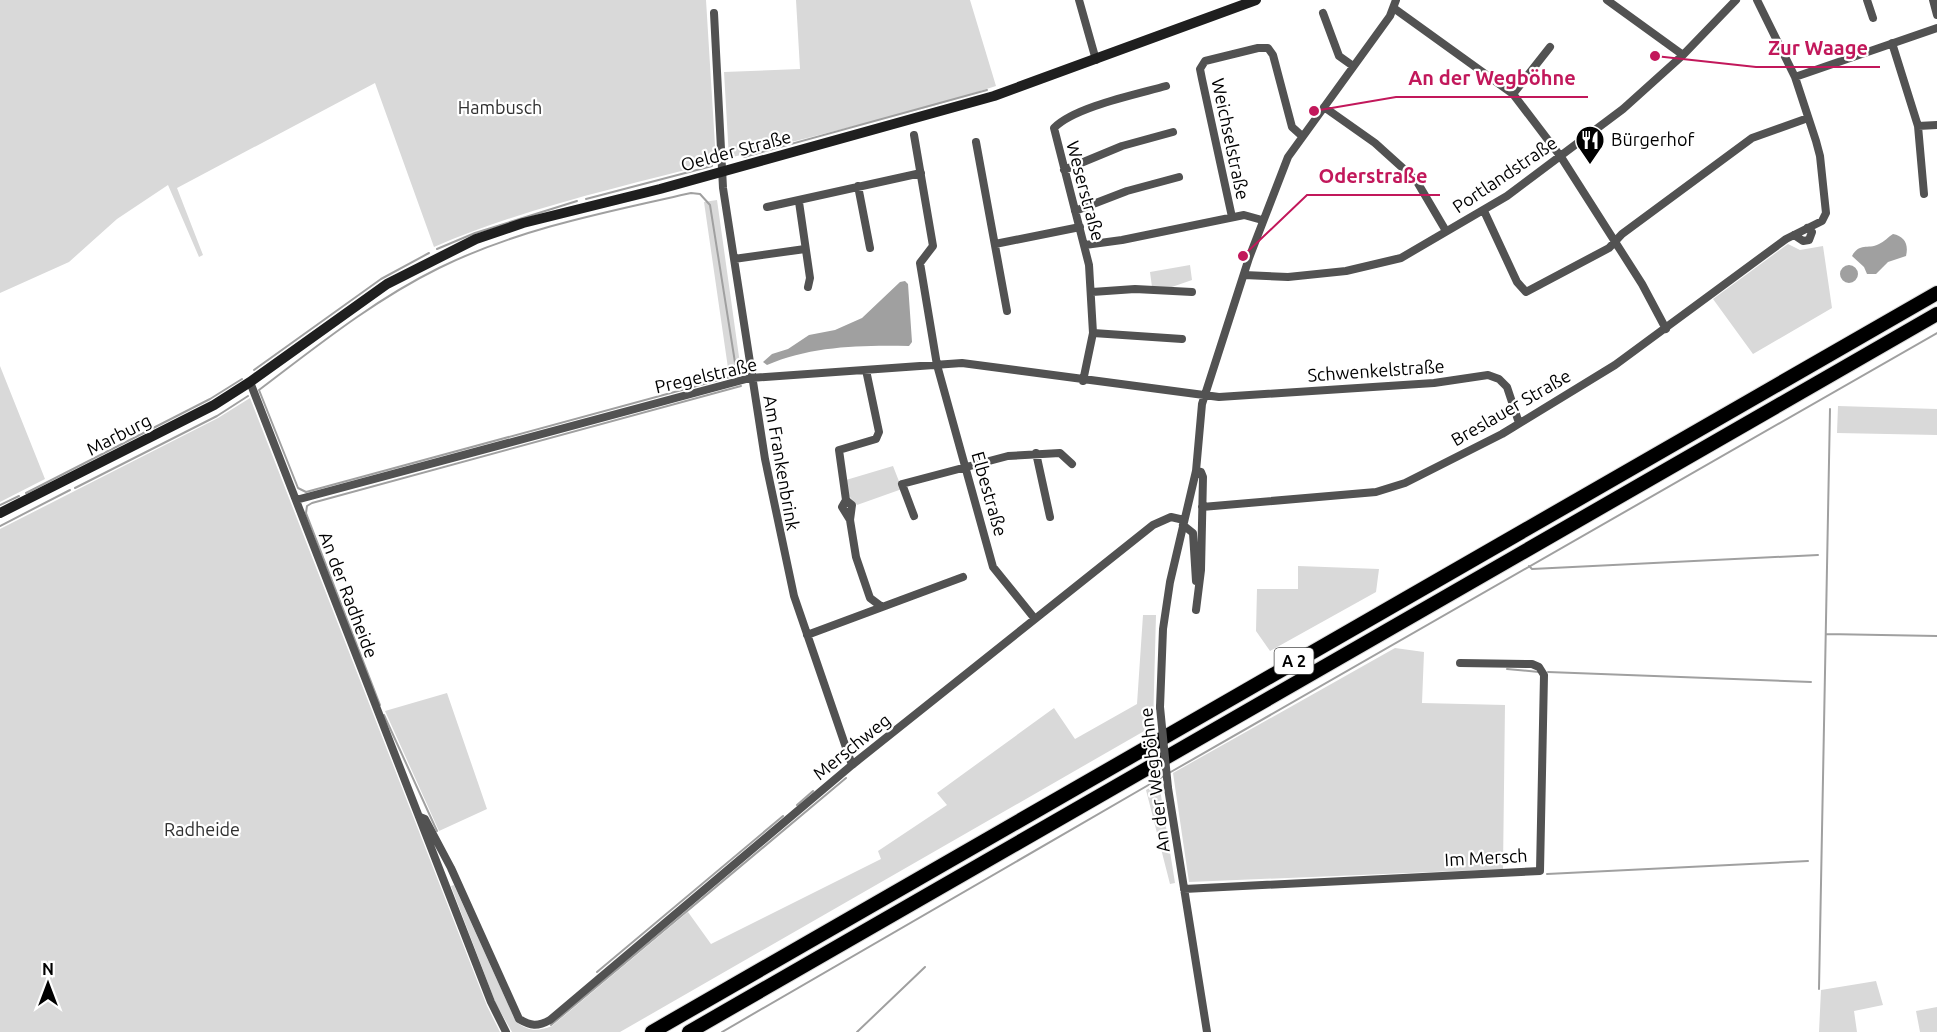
<svg xmlns="http://www.w3.org/2000/svg" width="1937" height="1032" viewBox="0 0 1937 1032" font-family="Ubuntu,sans-serif">
  <rect width="100%" height="100%" fill="#fff"/>
  <path fill="#d9d9d9" d="M0 0H706L716 162C621 187 524 208 434 247L375 83 177 188 203 255 199 257 168 185 117 219 69 262 0 293Z
    M796 0H970L996 86 933 106 729 158 724 72 800 69Z
    M717 200 741 371 729 375 704 202Z
    M1788 244 1800 250 1823 246 1832 308 1753 354 1713 299Z
    M1190 265 1192 280 1169 288 1152 287 1150 272Z
    M0 366 45 479 0 502Z
    M250 398 487 1006 500 1032H0V529L218 418Z
    M1838 406 1937 409V435L1837 433Z
    M893 466 902 489 857 505 849 496 846 480Z
    M1298 566 1379 569 1376 592 1270 651 1256 631 1257 589H1298Z
    M1143 615H1156L1153 726 620 1032H512L496 1004 451 886 454 885 516 1022C529 1031 536 1032 552 1026L688 912 711 944 881 859 878 851 947 805 937 793 1054 708 1075 739 1137 704Z
    M1395 648 1424 652 1422 703 1505 705 1503 869 1189 882 1173 773Z
    M447 693 487 809 439 831 385 711Z
    M1159 783 1175 883 1170 884 1146 790Z
    M1876 981 1883 1005 1854 1011 1857 1032H1819L1821 990Z
    M1937 1007V1032H1920L1916 1011Z"/>
  <path fill="#a0a0a0" d="M1893 234C1904 236 1909 244 1906 256L1888 262 1876 274H1867L1864 267 1852 256C1860 242 1867 250 1879 244 1884 242 1888 237 1893 234Z
    M1840 274a9 9 0 1 1 18 0a9 9 0 1 1-18 0Z
    M905 281 908 284 912 342 909 346C861 345 811 346 767 365L763 362 772 354 788 349 809 335 835 330 862 318 900 282Z"/>
  <g fill="none" stroke-linecap="round" stroke-linejoin="round">
    <path stroke="#a0a0a0" stroke-width="2" d="M744 157 987 90
      M691 193 700 194 710 205 737 375 306 492 298 488 259 390C317 346 374 300 439 268 518 229 606 212 691 193Z
      M586 199 712 166
      M437 249 475 233 577 201
      M254 370 381 279 429 253
      M75 488 217 416 248 396
      M26 493 210 399 242 379
      M0 505 19 496
      M0 526 70 490
      M1529 566 1532 569 1818 555
      M1826 634 1937 636
      M1507 669 1539 672
      M1548 672 1811 682
      M380 705 306 513 307 506 312 503 741 386
      M384 715 437 831
      M1169 773 1937 333
      M797 805 813 791
      M1547 874 1808 861
      M597 972 783 816
      M1819 989 1830 409
      M551 1025 846 778
      M722 1032 1164 776
      M857 1032 925 967"/>
    <g stroke="#dbdbdb" stroke-width="16">
      <path id="highway" d="M652 1032 1937 293
        M689 1032 1937 314"/>
    </g>
    <path stroke="#525252" stroke-width="8" d="M1079 0 1096 60
      M1607 0 1683 55
      M1867 0 1873 18
      M1933 0 1937 15
      M1395 9 1513 94 1561 157 1642 284 1666 329
      M714 13 723 188 765 459 794 596 852 765
      M1323 13 1339 56 1353 66
      M1892 43 1918 126 1924 194
      M1795 77 1937 28
      M1513 94 1550 47
      M1324 107 1375 143 1416 180 1446 231
      M1918 126 1937 125
      M914 135 933 246 920 263 937 365 993 567 1035 619
      M976 142 1007 311
      M1064 170 1122 146 1173 132
      M858 186 870 248
      M799 202 810 278 808 287
      M767 207 921 173
      M1075 211 1127 191 1179 177
      M1484 211 1517 282 1526 292 1609 248 1622 234 1752 138 1808 118
      M1232 217 1202 79 1200 69 1205 61 1258 48H1268L1273 55 1292 127 1302 136
      M1794 235 1803 241 1809 240 1812 232 1807 228
      M995 244 1080 227
      M1085 245 1122 240 1244 215 1262 220
      M734 259 805 249
      M1244 275 1288 277 1346 271 1401 258 1507 196 1623 109 1683 55 1736 0
      M1092 292 1135 289 1192 292
      M1093 333 1182 339
      M1083 381 1093 333 1089 265 1054 128C1074 107 1138 94 1166 86
      M250 382 491 1002 506 1032
      M1036 453 1050 517
      M296 500 750 378 962 363 1219 397 1434 383 1488 375 1499 379 1507 387 1519 423
      M846 500 852 505 850 520 856 557 870 598 882 607
      M1202 507 1376 492 1405 483 1502 434 1615 365 1786 239 1822 221 1826 213 1820 156 1816 141 1795 77 1757 0
      M914 516 902 484 1008 456 1060 453 1072 464
      M850 520 842 507 846 500 839 450 876 439 879 432 866 370
      M1183 525 1193 533 1196 581
      M1196 610 1201 570 1203 477 1201 472 1196 471
      M807 635 963 577
      M1160 707 1163 629 1170 582 1196 471 1202 404 1249 258 1288 157 1390 16 1396 0
      M1168 788 1207 1032
      M420 817 425 819 451 868 519 1019C531 1026 537 1027 550 1020L852 765 1153 525 1171 517 1184 520
      M1184 889 1540 871 1544 675 1539 667 1532 664 1460 663"/>
    <path stroke="#1f1f1f" stroke-width="10" d="M0 513 214 405 250 382 387 284 476 239 523 223 660 189 994 96 1256 0"/>
    <use href="#highway" stroke="#000" stroke-width="14"/>
    <path stroke="#525252" stroke-width="8" d="M1160 707 1168 788"/>
  </g>
  <defs>
    <g id="restaurant-pin" transform="scale(1.5)"><path d="M0 17L-7.5 6A9.5 9.5 0 1 1 7.5 6Z" fill="#000" stroke="#fff"/><path d="M-5-6h1v4h1v-4h1v4h1v-4h1v5L-1.5 .5V6h-2V.5L-5-1ZM5-6V6H3V1.5H1.5Q1.5-4 5-6Z" fill="#fff"/></g>
  </defs>
  <g fill-rule="evenodd">
    <use href="#restaurant-pin" x="1590" y="140"/>
  </g>
  <g text-anchor="middle" stroke-width="4.5" stroke-linejoin="round" paint-order="stroke">
    <rect fill="#fff" stroke="#4c4c4c" stroke-width="1.5" x="1274.5" y="648" width="39" height="26" rx="4.5"/>
    <g font-size="16" font-weight="bold" fill="#000">
      <text x="1294" y="667">A 2</text>
    </g>
    <g font-size="18" fill="#303030" stroke="#fff">
      <text x="500" y="114">Hambusch</text>
      <text x="202" y="836">Radheide</text>
    </g>
    <g font-size="18" fill="#000" stroke="#fff">
      <text transform="translate(1230 139) rotate(78)" y="6">Weichselstraße</text>
      <text transform="translate(736 151) rotate(-15)" y="6">Oelder Straße</text>
      <text transform="translate(1505 175) rotate(-34)" y="6">Portlandstraße</text>
      <text transform="translate(1085 191) rotate(75)" y="6">Weserstraße</text>
      <text transform="translate(1376 371) rotate(-4)" y="6">Schwenkelstraße</text>
      <text transform="translate(706 376) rotate(-13)" y="6">Pregelstraße</text>
      <text transform="translate(1511 408) rotate(-30)" y="6">Breslauer Straße</text>
      <text transform="translate(119 435) rotate(-27)" y="6">Marburg</text>
      <text transform="translate(781 463) rotate(80)" y="6">Am Frankenbrink</text>
      <text transform="translate(989 494) rotate(74)" y="6">Elbestraße</text>
      <text transform="translate(348 595) rotate(69)" y="6">An der Radheide</text>
      <text transform="translate(852 747) rotate(-39)" y="6">Merschweg</text>
      <text transform="translate(1155 780) rotate(-97)" y="6">An der Wegböhne</text>
      <text transform="translate(1486 858) rotate(-3)" y="6">Im Mersch</text>
    </g>
    <g font-size="18" fill="#000" stroke="#fff" text-anchor="start">
      <text x="1611" y="146">Bürgerhof</text>
    </g>
  </g>
  <path fill="none" stroke="#c2185b" stroke-width="2" d="M1655 56L1756 67H1880M1314 111L1396 97H1588M1243 256L1307 195H1440"/>
  <g fill="#c2185b" stroke="#fff" stroke-width="2">
    <circle cx="1655" cy="56" r="6"/>
    <circle cx="1314" cy="111" r="6"/>
    <circle cx="1243" cy="256" r="6"/>
  </g>
  <g font-size="20" text-anchor="middle" font-weight="bold" fill="#c2185b" stroke="#fff" stroke-width="4.5" stroke-linejoin="round" paint-order="stroke">
    <text x="1818" y="55">Zur Waage</text>
    <text x="1492" y="85">An der Wegböhne</text>
    <text x="1373" y="183">Oderstraße</text>
  </g>
  <g transform="translate(48 984)" stroke="#ffffff" stroke-width="4.5" paint-order="stroke">
  <path d="M0-4.5L10 22L0 15L-10 22Z" fill="#000000"/>
  <text y="-9" font-size="16" font-weight="bold" text-anchor="middle" fill="#000000">N</text>
  </g>
</svg>
